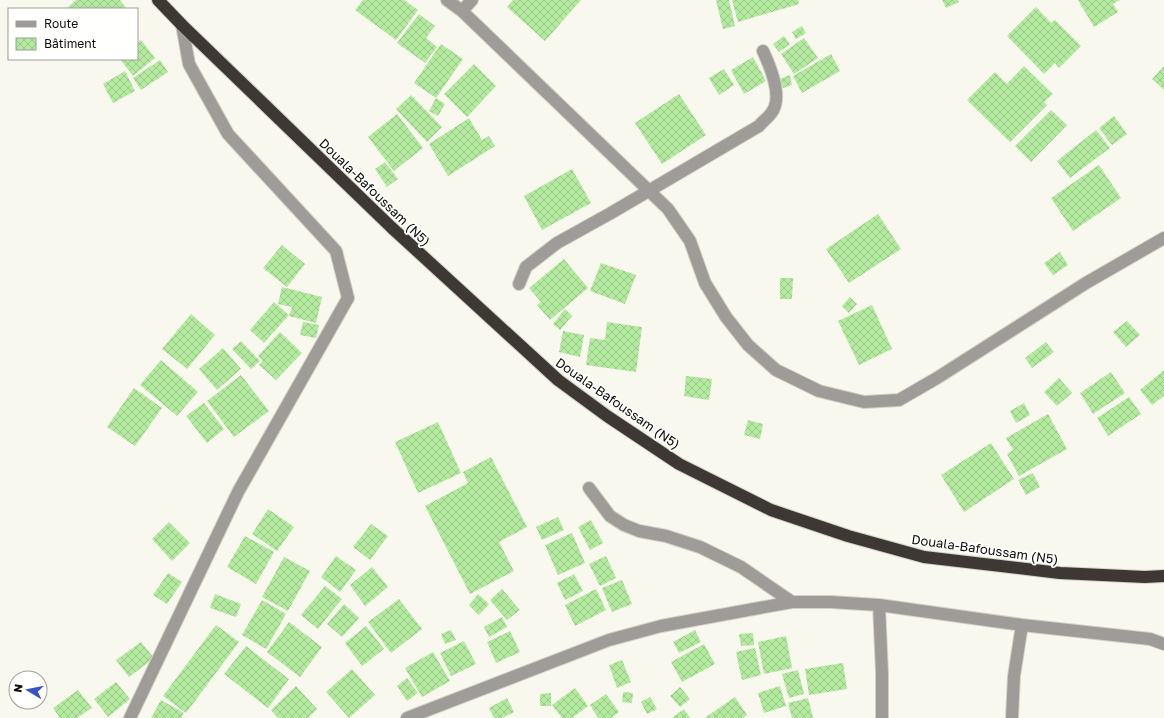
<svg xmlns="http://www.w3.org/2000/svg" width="1164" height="718" viewBox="0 0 1164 718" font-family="'Golos Text',sans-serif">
  <defs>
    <pattern id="building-cross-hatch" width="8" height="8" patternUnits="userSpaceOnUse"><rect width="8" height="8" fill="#b4ea9f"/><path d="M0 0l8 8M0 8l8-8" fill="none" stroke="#9ac888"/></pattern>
  </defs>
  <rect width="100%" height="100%" fill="#f8f8ef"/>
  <path fill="url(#building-cross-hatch)" d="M76 0H120L127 9H66Z
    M363 0H404L418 10 396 40 355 10Z
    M513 0H581L545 41 507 7Z
    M716 0H729L735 26 723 29Z
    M732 0H798L799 4 738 22Z
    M942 0H958L959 2 946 8Z
    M1078 0H1120L1113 4 1118 12 1094 27Z
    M1036 7 1051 23 1055 20 1081 46 1059 68 1055 63 1044 74 1007 36Z
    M419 14 435 26 426 38 437 47 425 63 397 43Z
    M802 26 806 33 796 39 792 32Z
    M784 36 790 44 779 52 773 44Z
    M804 38 818 58 794 74 781 54Z
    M141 40 155 58 133 76 120 59H137V43Z
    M441 44 463 59 436 98 414 83Z
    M831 54 840 71 802 93 793 76Z
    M753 57 766 81 744 94 731 70Z
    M160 60 168 72 141 90 133 78Z
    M474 64 496 86 467 117 444 94Z
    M1024 66 1053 94 1044 102 1047 105 1010 142 967 100 995 72 1007 84Z
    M1164 66V90L1152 79Z
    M724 69 734 85 719 95 709 78Z
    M125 71 135 91 113 103 103 84Z
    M790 75 792 85 783 88 780 79Z
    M679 94 706 135 662 164 635 123Z
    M411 95 442 127 427 142 396 109Z
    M436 98 445 104 438 116 429 111Z
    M1051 110 1067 125 1031 162 1015 146Z
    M397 114 423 148 394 171 368 137Z
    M1114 116 1127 134 1112 145 1099 128Z
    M469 118 482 140 489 136 495 146 448 176 429 144Z
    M1096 130 1110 148 1070 178 1057 161Z
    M385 162 398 179 387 187 375 169Z
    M1099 165 1121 198 1073 231 1051 198Z
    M572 169 591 203 542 230 524 196Z
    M878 214 901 249 849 283 826 249Z
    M282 245 305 264 287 287 263 268Z
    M1060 252 1068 265 1053 275 1044 263Z
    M564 259 588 288 550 320 537 305 541 302 529 288Z
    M601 263 636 275 625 304 590 291Z
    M780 278H793L792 299H780Z
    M282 287 322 297 316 323 289 316 292 307 278 304Z
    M850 297 857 304 849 313 842 306Z
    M274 302 289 315 264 343 250 330Z
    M872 305 892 349 859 365 838 321Z
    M565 309 572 316 560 330 553 324Z
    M191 314 215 335 187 369 162 349Z
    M1127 321 1140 335 1126 347 1113 332Z
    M303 322 319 325 316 338 300 335Z
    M607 322 642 327 636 372 586 365 590 338 605 340Z
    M563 331 584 335 580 357 559 352Z
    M280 332 302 353 276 380 259 365 263 361 258 356Z
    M241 341 260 361 251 369 232 349Z
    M1046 342 1054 352 1032 368 1025 358Z
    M223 348 241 369 217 390 199 369Z
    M161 360 198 392 177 416 140 385Z
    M1164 370V396L1152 405 1140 390Z
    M1111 372 1125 393 1093 414 1080 393Z
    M241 375 269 411 234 437 207 401Z
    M686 376 712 379 709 400 684 396Z
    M1059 378 1072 393 1057 406 1044 392Z
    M134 388 162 408 135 446 107 427Z
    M1129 397 1141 414 1108 436 1097 418Z
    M204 403 224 429 207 443 186 416Z
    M1024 403 1030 415 1016 423 1010 411Z
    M1048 414 1067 449 1019 476 1007 454 1013 450 1006 438Z
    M748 420 763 424 760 439 744 435Z
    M438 422 461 473 418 493 395 442Z
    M991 443 1014 479 964 512 941 475Z
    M491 457 527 527 499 542 514 571 470 594 425 506 468 483 463 472Z
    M1033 473 1040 487 1026 495 1018 480Z
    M268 509 294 527 277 551 252 534Z
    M558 517 564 530 542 540 536 527Z
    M591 520 603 543 590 550 578 527Z
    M169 522 190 543 172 561 152 539Z
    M371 524 388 536 370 560 353 547Z
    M572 533 585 563 558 575 545 545Z
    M245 536 274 552 256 584 227 567Z
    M336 556 356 570 340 592 321 577Z
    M606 556 616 578 600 586 589 564Z
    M284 557 310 571 288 611 262 597Z
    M372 567 388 587 365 606 350 585Z
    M168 573 182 582 167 604 153 595Z
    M574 574 583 591 565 600 557 583Z
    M622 580 632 604 612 612 602 588Z
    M325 586 342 599 318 629 301 615Z
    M502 589 520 610 507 620 490 600Z
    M596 589 606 610 575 626 565 605Z
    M215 594 241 604 236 617 210 608Z
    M478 594 489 604 479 615 469 605Z
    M399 599 422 629 391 653 368 622Z
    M262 600 286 614 266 649 242 635Z
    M344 604 359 618 342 637 327 624Z
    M502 617 507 627 489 637 484 627Z
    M289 622 322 647 300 677 267 652Z
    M216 625 239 642 186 713 163 696Z
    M366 626 384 649 362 666 345 643Z
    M451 630 456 640 445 644 441 634Z
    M695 630 701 642 679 653 673 642Z
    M510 631 520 652 496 663 487 642Z
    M753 633 754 645 741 646 739 634Z
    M786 636 792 668 764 674 758 642Z
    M464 641 476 664 451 676 440 653Z
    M141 642 154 658 129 677 116 660Z
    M704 644 715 664 682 682 671 662Z
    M246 646 289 679 268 708 224 674Z
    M755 648 761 675 742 680 736 652Z
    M433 652 450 681 422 697 405 668Z
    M622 660 631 682 617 688 609 665Z
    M843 663 847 689 809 695 805 669Z
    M352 669 375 695 349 718 326 692Z
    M798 670 804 694 789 698 782 674Z
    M407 678 418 693 407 701 397 686Z
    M116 682 130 699 108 717 94 699Z
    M296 686 317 709 308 718H278L271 710Z
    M780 686 786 706 764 713 758 693Z
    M680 687 690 699 680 707 670 696Z
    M575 688 588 706 572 718H562L552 705Z
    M78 690 92 708 77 718H60L53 708Z
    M623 692 633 693 632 703 622 702Z
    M551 693V706H540V694Z
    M606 694 619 712 611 718H598L590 705Z
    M650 697 657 709 647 714 641 702Z
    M735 697 747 715 743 718H707L706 717Z
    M507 698 514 712 502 718H494L489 708Z
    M808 698 813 718H792L788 703Z
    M161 700 184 713 181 718H151Z
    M684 709 690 718H672Z"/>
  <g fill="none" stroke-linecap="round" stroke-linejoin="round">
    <g stroke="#d2d2ca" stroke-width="14">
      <path id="street" d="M447 0 462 11 668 209 690 241 705 283 726 317 748 345 776 370 819 391 864 402 899 400 937 378 1086 283 1164 238
        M462 11 472 0
        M519 284 526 267 557 243 611 213 759 126C763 121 769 117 772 112 783 97 770 66 763 51
        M589 488 610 516 624 525 639 531 666 536 700 547 741 567 792 602
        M879 605 882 673V718
        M130 718 238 492 348 298 336 251 228 134 189 64 182 25
        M407 718 609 640 661 626 792 602H831L879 605 1022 625 1150 639 1164 644
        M1012 718 1014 676 1022 625"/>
    </g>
    <g stroke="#d2d2ca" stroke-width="14">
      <path id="highway" d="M158 0 182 25 391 227 558 380 607 416 679 464 771 510 848 536 924 557 1060 573 1145 577 1164 576"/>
    </g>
    <use href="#street" stroke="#9e9b99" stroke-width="12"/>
    <use href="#highway" stroke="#3d3833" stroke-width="12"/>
  </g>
  <g text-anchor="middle" stroke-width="3.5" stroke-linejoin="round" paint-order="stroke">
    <g font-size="13" fill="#0c0c09" stroke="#fffffe">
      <text transform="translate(375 192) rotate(44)" y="5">Douala-Bafoussam (N5)</text>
      <text transform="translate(618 403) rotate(35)" y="5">Douala-Bafoussam (N5)</text>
      <text transform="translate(985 549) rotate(8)" y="5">Douala-Bafoussam (N5)</text>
    </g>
  </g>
  <rect x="8" y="8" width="130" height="52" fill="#fffffe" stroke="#9e9e9c"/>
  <rect x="16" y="21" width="20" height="6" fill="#9e9b99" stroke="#9e9e9c"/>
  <text x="44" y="28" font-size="12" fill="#0c0c09">Route</text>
  <rect x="16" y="38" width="20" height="12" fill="url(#building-cross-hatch)" stroke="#9e9e9c"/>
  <text x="44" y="48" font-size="12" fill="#0c0c09">Bâtiment</text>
  <g transform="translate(28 690) rotate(280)"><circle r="19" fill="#fffffe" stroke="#9e9e9c"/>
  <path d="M0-3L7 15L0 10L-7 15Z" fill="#3654c6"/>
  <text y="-6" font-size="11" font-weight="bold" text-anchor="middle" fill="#0c0c09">N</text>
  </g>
</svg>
